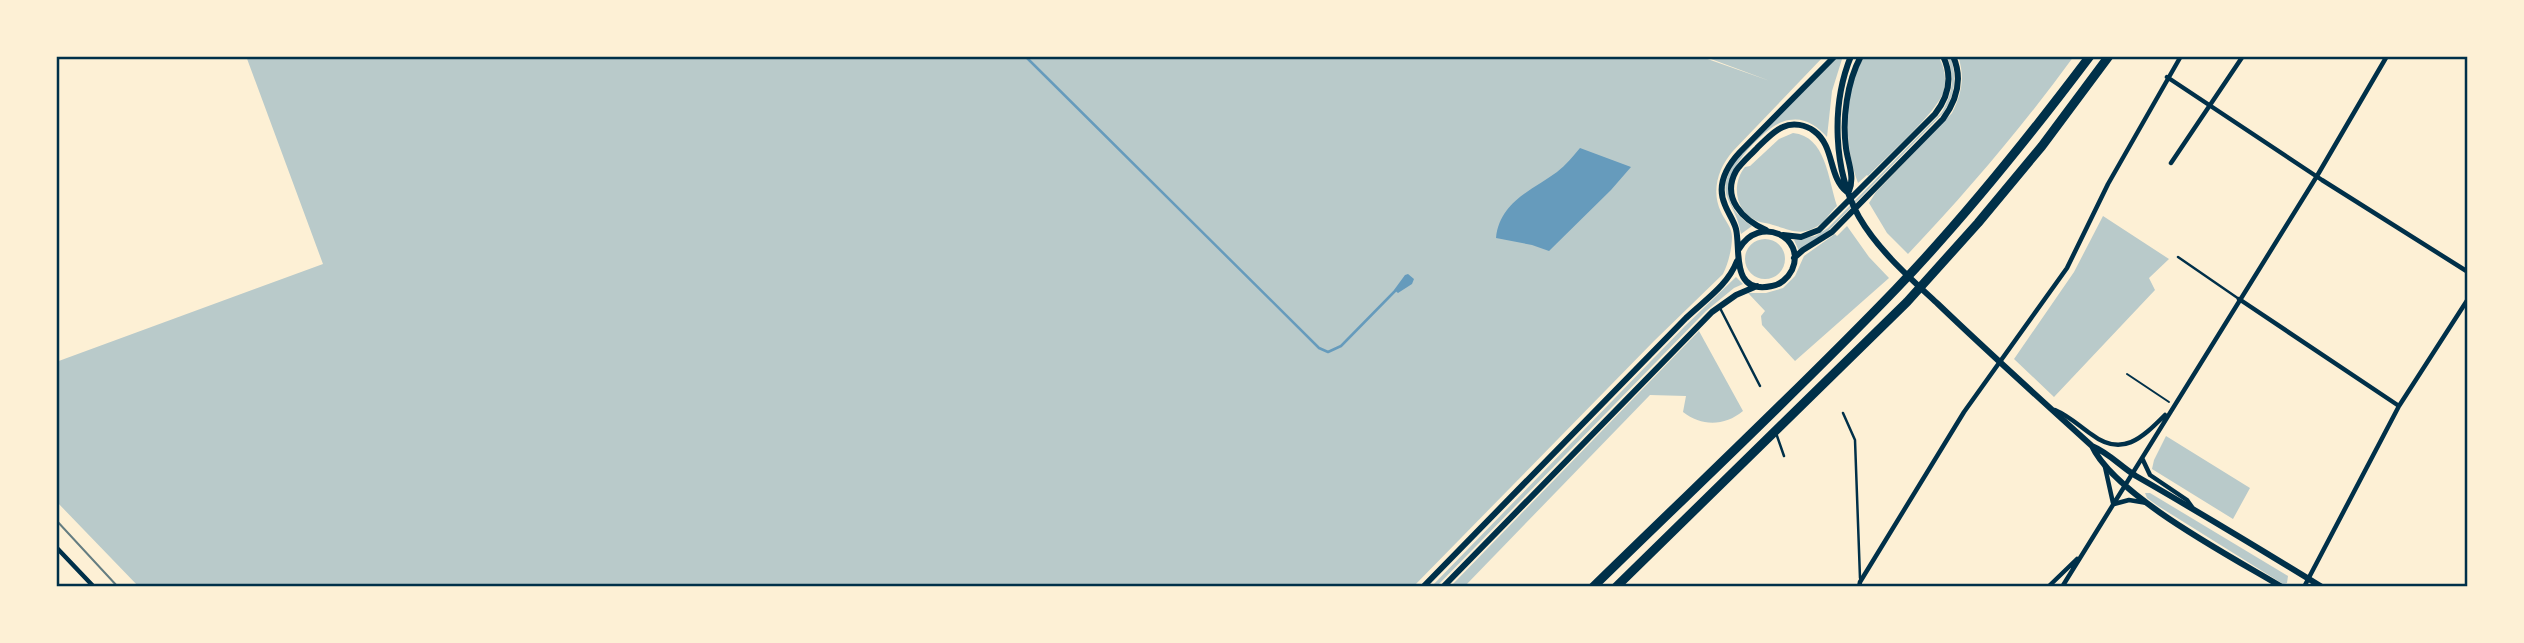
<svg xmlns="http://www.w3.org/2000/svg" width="2524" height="643" viewBox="0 0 2524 643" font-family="'Sofia Sans Condensed',sans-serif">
  <rect width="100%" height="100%" fill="#fdf0d5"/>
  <path fill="#b9caca" d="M246 56H1699L1770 81 1703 56H1824L1733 151C1718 168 1711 191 1721 212 1725 221 1732 227 1732 237 1732 249 1728 264 1723 274L1654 341 1413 587H139L56 501V362L323 264Z
    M1839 56H1843L1832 91 1827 137C1817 126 1805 117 1789 120 1775 122 1763 135 1753 144 1728 170 1714 202 1752 226L1741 234C1735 197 1711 198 1738 157Z
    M1865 56H1938C1945 67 1947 81 1943 93 1936 113 1885 158 1868 176L1867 175 1858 183C1844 146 1842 90 1865 56Z
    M1947 56 1951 58C1957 79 1955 95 1943 113L1828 231 1799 251 1794 240 1815 236 1828 228 1942 112C1953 93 1955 76 1947 56Z
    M1958 56H2074C2023 126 1968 191 1908 254L1887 233 1869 203 1876 192 1952 113C1962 94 1965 76 1958 56Z
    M1793 133C1826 136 1828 179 1837 206 1829 213 1825 223 1814 228 1799 236 1788 229 1773 225 1768 223 1762 223 1757 221 1735 212 1731 184 1745 167L1750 166 1779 139Z
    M2103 216 2169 259 2149 278 2155 290 2054 397 2014 359 2074 272Z
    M1847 226 1869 257 1889 278 1795 361 1762 325 1761 316 1765 311 1748 293H1766L1783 288 1795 276 1804 256 1835 234 1837 236Z
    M1745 259a20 20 0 1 1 40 0a20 20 0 1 1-40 0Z
    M1736 277 1743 284 1734 288 1706 311 1436 587H1431L1685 326Z
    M1699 331 1743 411C1725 426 1702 427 1683 412L1686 396 1650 395 1464 587H1450Z
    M2166 436 2250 488 2233 519 2152 469 2154 460Z
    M2145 493H2150L2288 576 2287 583 2283 584 2158 506 2147 498Z"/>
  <path fill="#669bbc" d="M1580 148 1631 167 1611 190 1549 251 1532 245 1496 238C1500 201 1533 190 1557 172 1566 165 1573 156 1580 148Z
    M1408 274 1414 279 1412 284 1398 293 1394 290 1405 275Z"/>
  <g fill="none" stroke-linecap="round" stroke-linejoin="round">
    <path stroke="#669bbc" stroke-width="2.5" d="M1025 56 1319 348 1328 352 1341 346 1395 291"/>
    <path stroke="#003049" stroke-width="2" d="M2127 374 2169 402"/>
    <path stroke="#003049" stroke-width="2.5" d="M2178 257 2239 299
      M1720 308 1760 386
      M1843 413 1855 440 1860 578
      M1776 433 1784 456"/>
    <path stroke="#003049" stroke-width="4.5" d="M2167 77 2322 180 2468 272
      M2171 163 2243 56
      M2239 299 2399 406
      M2055 410C2069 416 2078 425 2091 434 2122 458 2142 438 2165 415
      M2142 458 2150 475 2187 500 2192 507
      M2105 467 2113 503
      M2114 504 2129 500 2147 503
      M56 547 94 587
      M1859 587 1860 582 1964 412 2067 268 2108 184 2181 56
      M2048 587 2077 559
      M2062 587 2317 176 2387 56
      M2304 587 2399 406 2468 299"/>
    <path stroke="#003049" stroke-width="6" d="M1851 56C1831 105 1833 170 1859 217 1878 250 1910 278 1938 304 1988 352 2040 399 2092 446 2109 453 2120 466 2136 476 2199 512 2260 549 2322 587
      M1849 191C1855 177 1848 163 1846 148 1842 119 1847 82 1861 56
      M1766 230C1743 220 1721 198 1736 171 1742 162 1751 155 1758 147 1766 140 1773 131 1783 127 1793 122 1806 125 1814 131 1835 146 1828 177 1847 192
      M1783 235 1801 237 1819 230 1935 114C1949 96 1953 77 1943 56
      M1739 249C1759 214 1807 237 1792 270 1788 278 1780 285 1772 286 1730 295 1741 250 1736 229 1734 221 1728 213 1725 205 1716 185 1727 166 1740 152L1835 56
      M1794 258 1803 250 1832 232 1943 119C1957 100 1963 79 1953 56
      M2092 446C2115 496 2232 557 2282 587
      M1423 587 1686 318C1705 300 1728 285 1737 261
      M1443 587 1712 312 1736 295 1757 286"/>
    <path stroke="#003049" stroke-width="9" d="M1593 587C1694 488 1798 391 1896 289 1966 216 2029 137 2090 56
      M1616 587 1907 302 1978 223 2042 146 2109 56"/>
    <path stroke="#657d81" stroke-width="2" d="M56 520 118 587"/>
  </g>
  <rect width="2524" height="643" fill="none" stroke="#fdf0d5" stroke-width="116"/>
  <rect x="58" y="58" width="2408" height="527" fill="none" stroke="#003049" stroke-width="2.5"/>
</svg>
